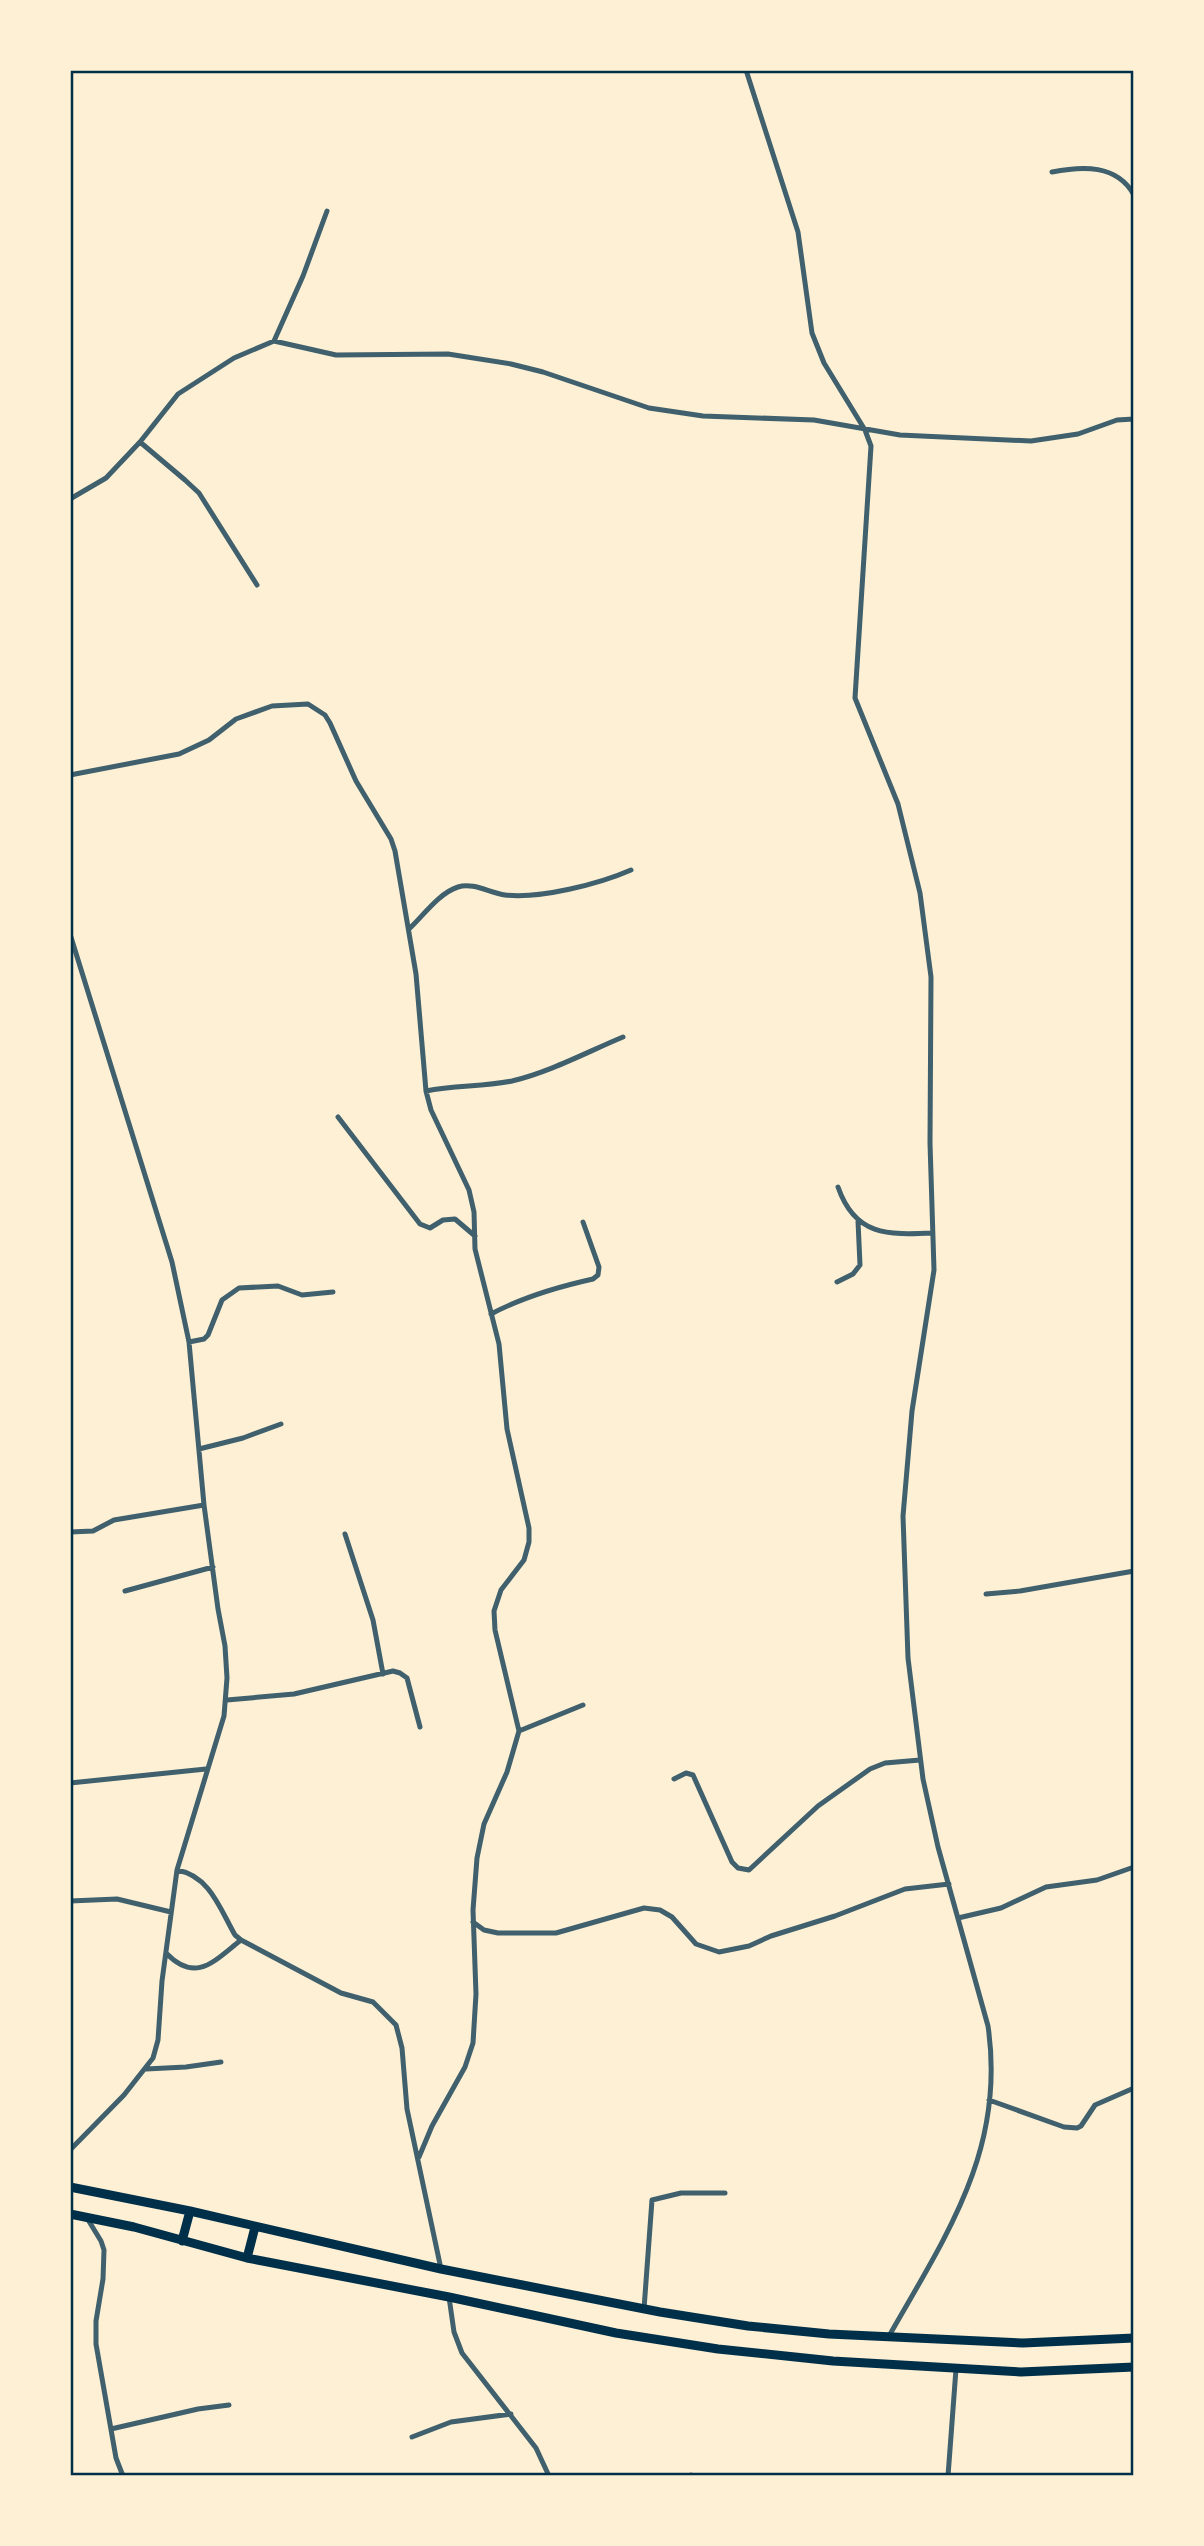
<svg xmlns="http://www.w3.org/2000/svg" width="1204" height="2546" viewBox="0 0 1204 2546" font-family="Merriweather,serif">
  <rect width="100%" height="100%" fill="#fdf0d5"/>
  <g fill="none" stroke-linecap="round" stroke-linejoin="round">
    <path stroke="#3f606c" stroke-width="5" d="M746 70 798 232 812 333 824 363 865 430 871 446 855 698 898 804 920 893 931 977 930 1143 934 1270 912 1411 903 1516 908 1658 923 1779 938 1847 988 2026C1006 2149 947 2234 889 2336
      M1052 172C1082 166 1117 164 1134 195
      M274 341 303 276 327 211
      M140 442 185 480 199 493 257 585
      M70 499 106 478 140 442 178 394 234 358 274 341 336 355 448 354 511 364 543 372 649 408 703 416 814 420 900 435 1031 441 1078 434 1117 420 1134 419
      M70 775 179 754 209 740 236 719 272 706 308 704 325 715 330 723 356 781 391 839 395 851 416 974 426 1091 431 1110 469 1190 474 1212 475 1249 499 1344 507 1429 529 1528V1542L524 1560 501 1590 494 1611 495 1630 519 1731 507 1772 484 1824 477 1858 473 1910 476 1994 473 2043 465 2067 432 2126 419 2157
      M409 929C423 916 439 893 458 887 473 882 490 893 505 895 540 899 599 884 631 870
      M70 934 172 1262 189 1342 204 1505 218 1609 225 1646 227 1678 224 1716 177 1870 162 1981 158 2040 153 2058 124 2095 70 2150
      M426 1091C455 1085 482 1087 512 1081 550 1072 587 1052 623 1037
      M338 1117 420 1224 430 1228 443 1220 455 1219 475 1236
      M838 1187C855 1236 887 1235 933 1233
      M837 1282 853 1274 860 1265 858 1221
      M491 1314C523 1297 557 1287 593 1279L598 1275 599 1267 583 1222
      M189 1342 204 1339 208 1335 222 1300 239 1288 278 1286 302 1295 333 1292
      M199 1449 243 1438 281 1424
      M70 1532 93 1531 114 1520 204 1505
      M345 1534 373 1620 383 1674
      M125 1591 213 1567
      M986 1594 1020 1591 1134 1571
      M227 1700 294 1694 393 1671 400 1673 407 1678 420 1727
      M519 1731 583 1705
      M674 1779 686 1773 693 1775 732 1862 738 1868 749 1870 818 1806 870 1769 885 1763 920 1760
      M70 1783 206 1769
      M177 1870C210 1876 220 1909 235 1935L241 1940 341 1993 373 2002 396 2025 402 2048 407 2109 441 2269
      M70 1901 117 1899 171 1912
      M958 1918 1001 1908 1046 1887 1097 1880 1134 1867
      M473 1922 484 1930 498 1933H556L644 1908 660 1910 672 1917 696 1944 719 1952 749 1946 771 1936 835 1916 905 1889 949 1884
      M166 1953C196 1984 214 1961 241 1940
      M146 2069 186 2067 221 2062
      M989 2100 1064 2127 1077 2128 1081 2126 1095 2105 1134 2088
      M87 2218 101 2241 104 2250 103 2279 96 2321V2344L116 2458 123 2476
      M449 2297 454 2332 462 2353 536 2448 549 2476
      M644 2309 652 2200 681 2193H725
      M111 2429 198 2409 229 2405
      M412 2437 451 2422 511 2414
      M691 2475V2476
      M948 2476 956 2369"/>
    <path stroke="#003049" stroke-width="9" d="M70 2187 190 2211 441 2269 660 2312 748 2326 829 2334 1023 2343 1134 2338
      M70 2214 134 2227 247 2258 449 2297 616 2333 718 2349 833 2361 1021 2372 1134 2367
      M182 2241 190 2211
      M247 2258 255 2227"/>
  </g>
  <rect width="1204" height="2546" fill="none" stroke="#fdf0d5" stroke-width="144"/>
  <rect x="72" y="72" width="1060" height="2402" fill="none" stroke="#003049" stroke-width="2.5"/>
</svg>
